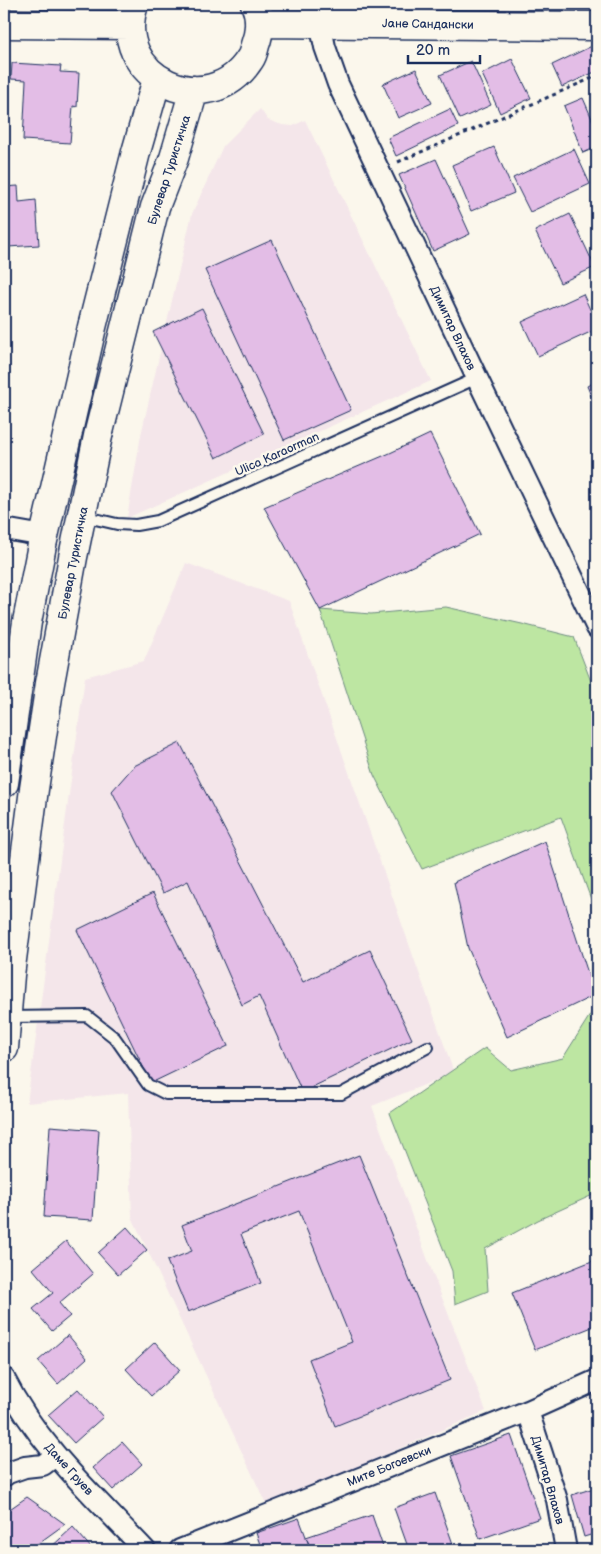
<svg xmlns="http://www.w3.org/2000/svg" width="601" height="1554" viewBox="0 0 601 1554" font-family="'Balsamiq Sans',sans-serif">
  <rect width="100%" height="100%" fill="#fbf7ec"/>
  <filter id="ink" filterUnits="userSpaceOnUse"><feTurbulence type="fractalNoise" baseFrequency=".02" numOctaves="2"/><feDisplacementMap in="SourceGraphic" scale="10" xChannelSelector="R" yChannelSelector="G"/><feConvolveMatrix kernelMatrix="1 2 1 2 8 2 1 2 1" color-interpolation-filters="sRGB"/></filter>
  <g filter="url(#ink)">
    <path fill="#f4e6ea" d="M260 109 268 120 282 125 293 126 305 120 431 381 127 518 141 435 192 214 223 146Z
      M186 563 289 601 453 1070 439 1079 372 1106 434 1277 486 1411 267 1506 132 1217 128 1093 27 1103 85 677 144 661Z"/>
    <path fill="#bde6a2" stroke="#6c8a80" d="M446 607 522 624 574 637 597 697V916L561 817 422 869 374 775 320 610 371 614Z
      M597 1004V1193L538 1220 485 1249 488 1291 455 1304 452 1271 390 1113 485 1048 511 1070 563 1058Z"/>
    <path fill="#e3bde6" stroke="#1b2f5e" d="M592 46 597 58V71L562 87 552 65Z
      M512 59 531 98 500 113 482 74Z
      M471 61 491 105 460 119 440 75Z
      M12 63 61 66 60 72 79 73 77 107 73 106 70 143 23 140 26 80 11 79Z
      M416 69 432 103 398 118 383 84Z
      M583 98 593 121 597 119V147L583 153 564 106Z
      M450 109 458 126 396 156 388 138Z
      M494 147 514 193 471 211 452 165Z
      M574 149 590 184 530 212 513 178Z
      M436 159 470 234 433 251 399 175Z
      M18 186 19 202 36 200 39 245 8 247 6 231H4V187Z
      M570 214 595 267 560 283 535 231Z
      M272 240 351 410 284 440 205 270Z
      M4 266H6L4 294Z
      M583 294 597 325V329L538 356 522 322Z
      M202 308 264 434 216 458 153 332Z
      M597 381V410L587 386Z
      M430 434 480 534 320 610 264 507 390 453Z
      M180 743 303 982 370 950 412 1039 302 1092 259 996 242 1005 188 881 163 893 112 791 134 766Z
      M545 841 595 995 507 1037 468 948 454 882Z
      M153 893 228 1046 151 1083 77 930Z
      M50 1126 99 1130 93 1220 44 1217Z
      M359 1155 450 1380 335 1426 309 1359 352 1342 299 1211 241 1234 261 1283 188 1312 167 1261 192 1251 182 1225Z
      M127 1227 147 1250 118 1275 98 1253Z
      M66 1241 93 1274 59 1303 70 1316 52 1331 33 1309 53 1293 33 1269Z
      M597 1259V1325L535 1350 512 1293Z
      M68 1335 87 1358 58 1384 38 1361Z
      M155 1342 180 1370 151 1396 126 1369Z
      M78 1389 103 1417 74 1443 48 1415Z
      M511 1435 540 1518 480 1539 451 1456Z
      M122 1442 142 1464 113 1490 93 1468Z
      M597 1487V1533L584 1537 572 1495Z
      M435 1493 453 1544 434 1550H409L394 1508Z
      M27 1497 65 1524 29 1550H4V1513Z
      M372 1515 384 1550H311L306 1537Z
      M299 1518 311 1550H262L256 1533Z
      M73 1527 93 1550H48Z
      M231 1542 234 1550H209Z"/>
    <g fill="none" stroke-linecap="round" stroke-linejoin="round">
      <g stroke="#1b2f5e" stroke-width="14">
        <path id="lane" d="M82 516 117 524 136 525 158 521 477 378
          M7 1017 87 1016 115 1038 148 1085 166 1094H341L428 1047"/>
      </g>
      <g stroke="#1b2f5e" stroke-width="24">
        <path id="street" d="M320 23 325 47 338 84 477 378 597 628
          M4 529 44 536
          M4 1378C38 1446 94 1496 145 1550
          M528 1411 557 1500 566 1550
          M4 1476 8 1473 25 1467 43 1465 55 1456
          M180 1550 528 1411 597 1380"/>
      </g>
      <g stroke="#1b2f5e" stroke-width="31">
        <path id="secondary" d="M134 4C109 78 209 124 250 59 253 55 254 49 255 45 260 32 261 16 255 4
          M259 23 597 26
          M4 24 130 25
          M4 783 27 622 42 545 92 327 136 152 157 79
          M4 1048 10 975 34 789 50 683 73 557 98 436 155 207 174 158 194 90"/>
      </g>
      <path stroke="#1b2f5e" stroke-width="3" stroke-dasharray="4 4" stroke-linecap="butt" d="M398 162 597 76"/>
      <use href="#lane" stroke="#fbf7ec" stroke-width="10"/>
      <use href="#street" stroke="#fbf7ec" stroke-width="20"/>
      <use href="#secondary" stroke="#fbf7ec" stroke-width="28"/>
    </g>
  </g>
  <g text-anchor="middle" stroke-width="5" stroke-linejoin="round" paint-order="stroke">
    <g font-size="12" fill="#1b2f5e" stroke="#fbf7ec">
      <text transform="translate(428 24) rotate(1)" y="4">Јане Сандански</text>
      <text transform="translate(169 170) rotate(-72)" y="4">Булевар Туристичка</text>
      <text transform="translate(453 328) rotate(65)" y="4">Димитар Влахов</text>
      <text transform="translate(277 454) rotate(-24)" y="4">Ulica Karaorman</text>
      <text transform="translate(73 563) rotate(-79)" y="4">Булевар Туристичка</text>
      <text transform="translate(389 1466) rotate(-22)" y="4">Мите Богоевски</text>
      <text transform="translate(69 1469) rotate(48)" y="4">Даме Груев</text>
      <text transform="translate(548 1480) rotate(74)" y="4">Димитар Влахов</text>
    </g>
  </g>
  <rect width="601" height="1554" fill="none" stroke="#fbf7ec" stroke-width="20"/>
  <rect x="10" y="10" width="581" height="1534" fill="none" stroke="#1b2f5e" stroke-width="2" filter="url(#ink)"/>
  <path d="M408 55v8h72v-8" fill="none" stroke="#1b2f5e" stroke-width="2.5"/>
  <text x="416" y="55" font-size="15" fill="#1b2f5e" stroke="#fbf7ec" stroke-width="4" paint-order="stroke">20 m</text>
</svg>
